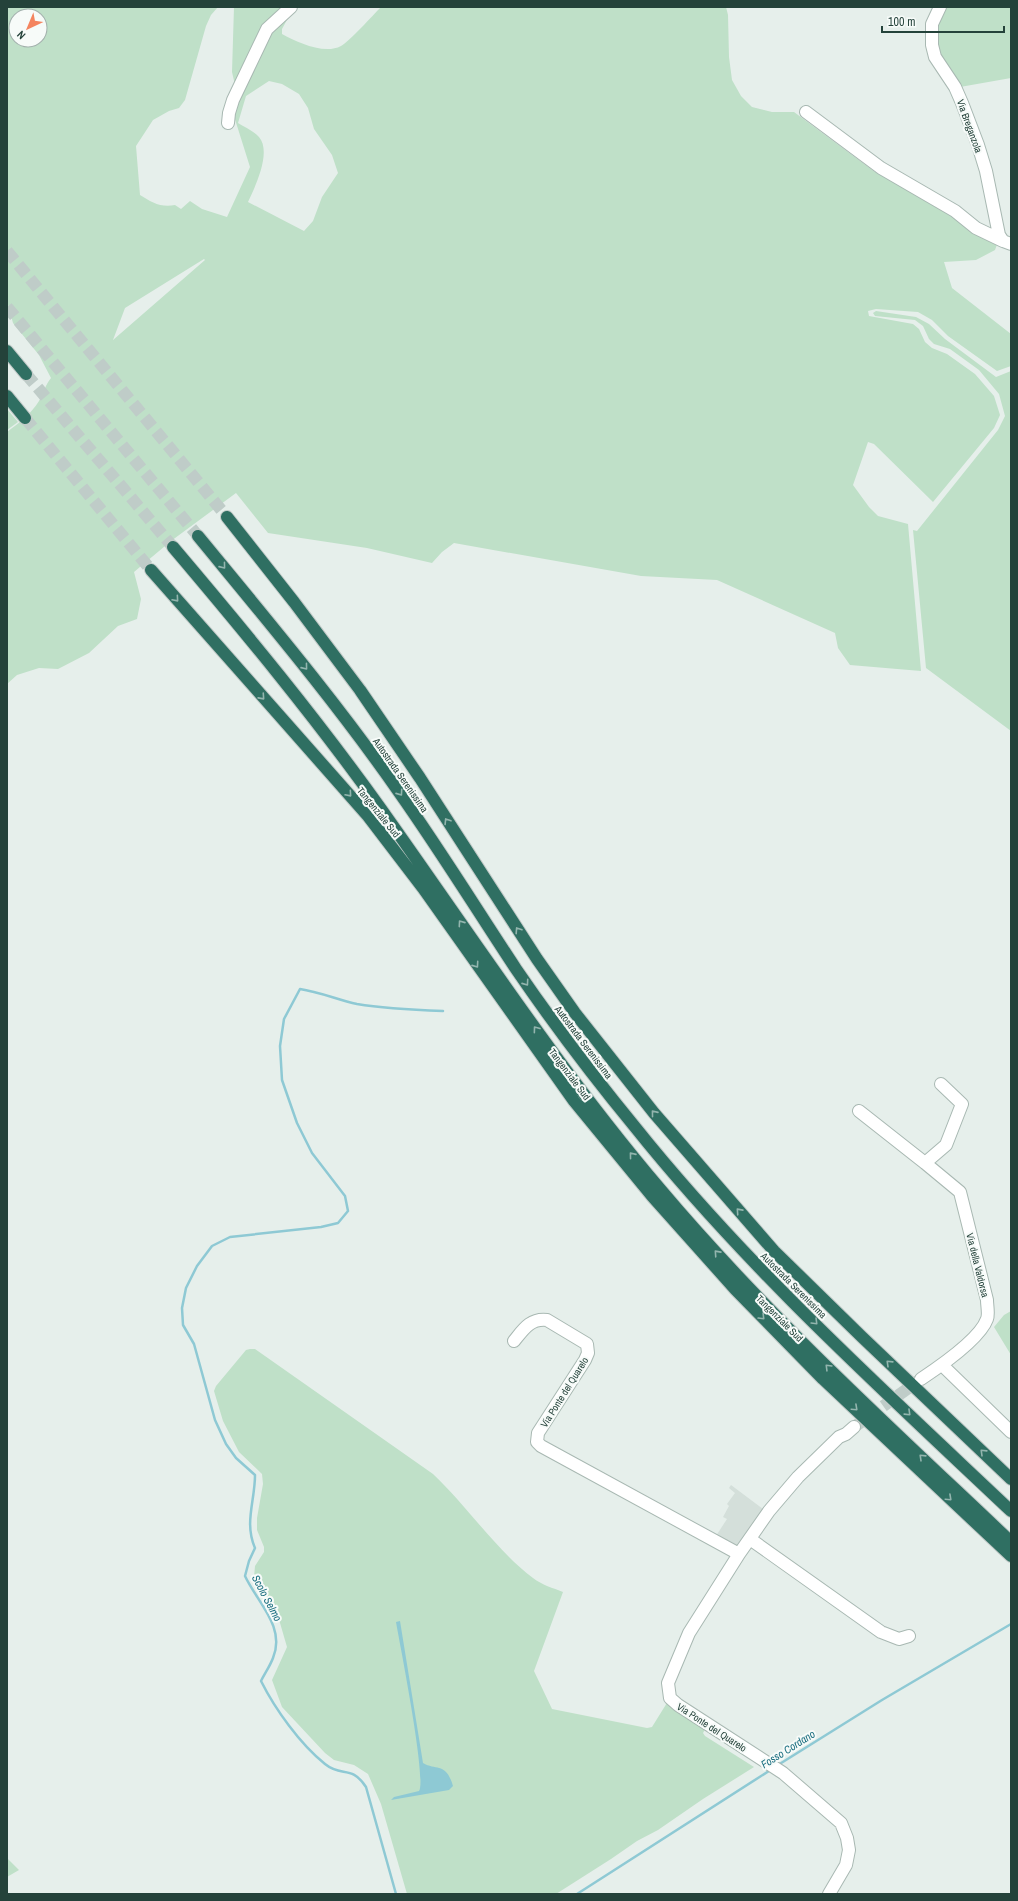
<svg xmlns="http://www.w3.org/2000/svg" width="1018" height="1901" viewBox="0 0 1018 1901" font-family="'Archivo Narrow',sans-serif">
  <rect width="100%" height="100%" fill="#e6efeb"/>
  <path fill="#d4dfda" d="M731 1485 763 1509 741 1548 714 1539 727 1519 723 1517 729 1506 727 1504 735 1493 729 1488Z"/>
  <path fill="#bfe0c8" fill-rule="evenodd" d="M7 7H218L211 15 206 26 185 100 179 108 169 111 153 120 136 146 140 195C151 202 161 208 175 205L181 209 190 201 202 209 227 217 250 167 233 113 235 85 232 72 234 7H294L282 29V34C297 42 324 55 341 46 349 42 373 15 381 7H726L728 15 729 57 732 80 741 96 752 107 772 112H794L875 172 881 168 999 239 995 250 976 260 944 262 952 288 1011 334V366L997 371 948 336 932 320 918 312 876 309 868 311 869 316 913 324 919 329 925 342 932 348 947 354 975 374 994 396 1000 415 994 428 933 502 874 444 868 442 853 485 869 507 878 516 908 524 921 671 850 665 838 648 835 633 717 580 641 576 454 543 442 552 432 563 367 548 268 533 236 493 171 541 134 572 141 599 137 619 118 626 89 653 58 669 39 668 17 675 7 684V432C19 423 31 414 39 401 44 393 45 385 51 378L39 355 13 323 7 301ZM16 16H40V40H16ZM269 81 282 84 299 94 308 108 314 129 332 155 338 173 322 197 313 221 304 231 248 202C255 187 272 152 259 137 254 131 244 127 238 123L246 96ZM204 259 205 260 113 340 125 308Z
    M943 7H1011V78L960 87 939 54 936 28Z
    M876 311 916 317 929 324 945 339 996 377 1011 371V731L926 668 913 530 917 531 998 430 1005 416 999 394 979 370 950 349 934 344 929 339 923 326 915 320 875 316 873 313Z
    M7 409 18 422 7 430Z
    M1011 1311V1355L994 1327 1004 1315Z
    M250 1349H255L433 1474C467 1506 496 1550 533 1578 542 1585 553 1588 563 1592L534 1671 552 1709 647 1728 652 1727 670 1698 708 1724 703 1733 705 1736 754 1767 703 1799 658 1830 637 1841 611 1859 556 1894H407L381 1804 368 1774 354 1765 334 1760 325 1753 282 1707 272 1680 287 1647 278 1616 273 1605 257 1586 254 1577 255 1566 264 1552V1547L257 1530V1518L263 1484 262 1474 239 1452 223 1421 214 1391 216 1386 246 1350Z
    M7 1858 19 1870 7 1877Z"/>
  <path fill="#8ec9d4" d="M400 1621 423 1763C437 1771 446 1762 453 1786L449 1790 391 1800 394 1797 419 1791C427 1780 400 1645 396 1622Z"/>
  <g fill="none" stroke-linecap="round" stroke-linejoin="round">
    <path stroke="#8ec9d4" stroke-width="2.5" d="M778 1765 882 1700 1011 1624
      M396 1894 366 1787C351 1764 342 1778 325 1764 300 1744 275 1709 261 1681 265 1673 270 1666 273 1658 286 1627 257 1602 245 1576L249 1561 255 1548C244 1523 255 1501 255 1475L236 1458 226 1444 215 1420 194 1344 183 1325 182 1308 186 1288 197 1266 212 1246 230 1237 321 1227 338 1223 348 1211 345 1196 312 1153 297 1123 282 1080 280 1046 284 1019 300 989C320 992 338 1000 357 1004 386 1009 414 1010 443 1011
      M577 1894 772 1769"/>
    <path stroke="#bfccc8" stroke-width="12" stroke-dasharray="12 6" stroke-linecap="butt" d="M854 1427 921 1379"/>
    <path stroke="#bfccc8" stroke-width="12" stroke-dasharray="12 6" stroke-linecap="butt" d="M7 251 227 517
      M7 307 198 536
      M26 374 173 547
      M25 418 151 570"/>
    <g stroke="#a8b8b2" stroke-width="14">
      <path id="minor" d="M940 7 932 24V45L935 57 955 87 962 103 978 145 986 171 999 235 1003 241 1011 244
        M806 112 881 168 955 211 976 228 1003 241
        M228 123 229 113 233 100 267 29 291 7
        M859 1111 925 1163
        M514 1341C523 1330 530 1318 547 1320L587 1344 588 1353 585 1360 538 1433 537 1442 541 1446 739 1554
        M942 1365 1011 1432
        M921 1379C939 1367 980 1339 987 1319 989 1314 987 1306 987 1300L960 1192 925 1163 946 1145 962 1104 941 1084
        M750 1539 881 1632 899 1639 909 1636
        M829 1894 846 1865 849 1850 847 1838 841 1823 783 1773 678 1705 670 1698 668 1683 689 1633 739 1554 769 1511 798 1477 839 1437 846 1434 854 1427"/>
    </g>
    <g stroke="#c2cac8" stroke-width="14">
      <path id="highway" d="M7 351 26 374
        M7 396 25 418
        M227 517 294 602 360 690 420 778 537 959 575 1013 654 1113 774 1251 862 1337 1011 1479
        M198 536C267 620 337 703 399 792 440 850 477 910 516 969 553 1023 593 1076 635 1127 747 1267 881 1388 1011 1511
        M173 547C245 632 316 718 381 809 472 937 558 1069 660 1189 767 1316 891 1428 1011 1542
        M151 570 368 816 423 888 574 1101 652 1196 735 1289 823 1379 1011 1556"/>
    </g>
    <use href="#minor" stroke="#fff" stroke-width="12"/>
    <use href="#highway" stroke="#2f6f62" stroke-width="12"/>
  </g>
  <defs><path id="oneway-chevron" d="M-2-3.5L2.5 0L-2 3.5" fill="none" stroke-width="1.6" stroke-linecap="round" stroke-linejoin="round"/></defs>
  <g stroke="#93b5ae">
    <use href="#oneway-chevron" transform="translate(223 566) rotate(51)"/>
    <use href="#oneway-chevron" transform="translate(176 599) rotate(49)"/>
    <use href="#oneway-chevron" transform="translate(305 667) rotate(51)"/>
    <use href="#oneway-chevron" transform="translate(262 697) rotate(48)"/>
    <use href="#oneway-chevron" transform="translate(400 793) rotate(55)"/>
    <use href="#oneway-chevron" transform="translate(349 794) rotate(49)"/>
    <use href="#oneway-chevron" transform="translate(447 821) rotate(-122)"/>
    <use href="#oneway-chevron" transform="translate(461 923) rotate(-125)"/>
    <use href="#oneway-chevron" transform="translate(518 930) rotate(-123)"/>
    <use href="#oneway-chevron" transform="translate(476 965) rotate(55)"/>
    <use href="#oneway-chevron" transform="translate(526 983) rotate(55)"/>
    <use href="#oneway-chevron" transform="translate(536 1029) rotate(-126)"/>
    <use href="#oneway-chevron" transform="translate(654 1113) rotate(-129)"/>
    <use href="#oneway-chevron" transform="translate(632 1155) rotate(-129)"/>
    <use href="#oneway-chevron" transform="translate(739 1211) rotate(-132)"/>
    <use href="#oneway-chevron" transform="translate(717 1253) rotate(-132)"/>
    <use href="#oneway-chevron" transform="translate(762 1317) rotate(45)"/>
    <use href="#oneway-chevron" transform="translate(815 1322) rotate(45)"/>
    <use href="#oneway-chevron" transform="translate(889 1363) rotate(-136)"/>
    <use href="#oneway-chevron" transform="translate(828 1367) rotate(-135)"/>
    <use href="#oneway-chevron" transform="translate(855 1408) rotate(43)"/>
    <use href="#oneway-chevron" transform="translate(908 1413) rotate(44)"/>
    <use href="#oneway-chevron" transform="translate(983 1452) rotate(-136)"/>
    <use href="#oneway-chevron" transform="translate(922 1457) rotate(-136)"/>
    <use href="#oneway-chevron" transform="translate(949 1498) rotate(43)"/>
  </g>
  <g text-anchor="middle" stroke-width="4" stroke-linejoin="round" paint-order="stroke">
    <g font-size="10" fill="#24423a" stroke="#f7fbf9">
      <text transform="translate(970 126) rotate(70)" y="4">Via Breganzola</text>
      <text transform="translate(401 775) rotate(55)" y="4">Autostrada Serenissima</text>
      <text transform="translate(379 812) rotate(51)" y="4">Tangenziale Sud</text>
      <text transform="translate(584 1042) rotate(53)" y="4">Autostrada Serenissima</text>
      <text transform="translate(570 1074) rotate(53)" y="4">Tangenziale Sud</text>
      <text transform="translate(978 1265) rotate(76)" y="4">Via della Valdorsa</text>
      <text transform="translate(794 1285) rotate(45)" y="4">Autostrada Serenissima</text>
      <text transform="translate(780 1318) rotate(45)" y="4">Tangenziale Sud</text>
      <text transform="translate(564 1392) rotate(-58)" y="4">Via Ponte del Quarelo</text>
      <text transform="translate(712 1727) rotate(33)" y="4">Via Ponte del Quarelo</text>
    </g>
    <g font-size="11" font-style="italic" fill="#1c6f80" stroke="#f7fbf9">
      <text transform="translate(267 1598) rotate(62)" y="4">Scolo Selmo</text>
      <text transform="translate(788 1749) rotate(-32)" y="4">Fosso Cordano</text>
    </g>
  </g>
  <rect width="1018" height="1901" fill="none" stroke="#24423a" stroke-width="16"/>
  <g transform="translate(28 28) rotate(224)"><circle r="19" fill="#f7fbf9" stroke="#a3b1ad"/>
  <path d="M0-3L7 15L0 10L-7 15Z" fill="#f4845f"/>
  <text y="-6" font-size="11" font-weight="bold" text-anchor="middle" fill="#24423a">N</text>
  </g>
  <path d="M882 26v6h122v-6" fill="none" stroke="#24423a" stroke-width="2"/>
  <text x="888" y="26" font-size="12" fill="#24423a" stroke="#f7fbf9" stroke-width="3" paint-order="stroke">100 m</text>
</svg>
